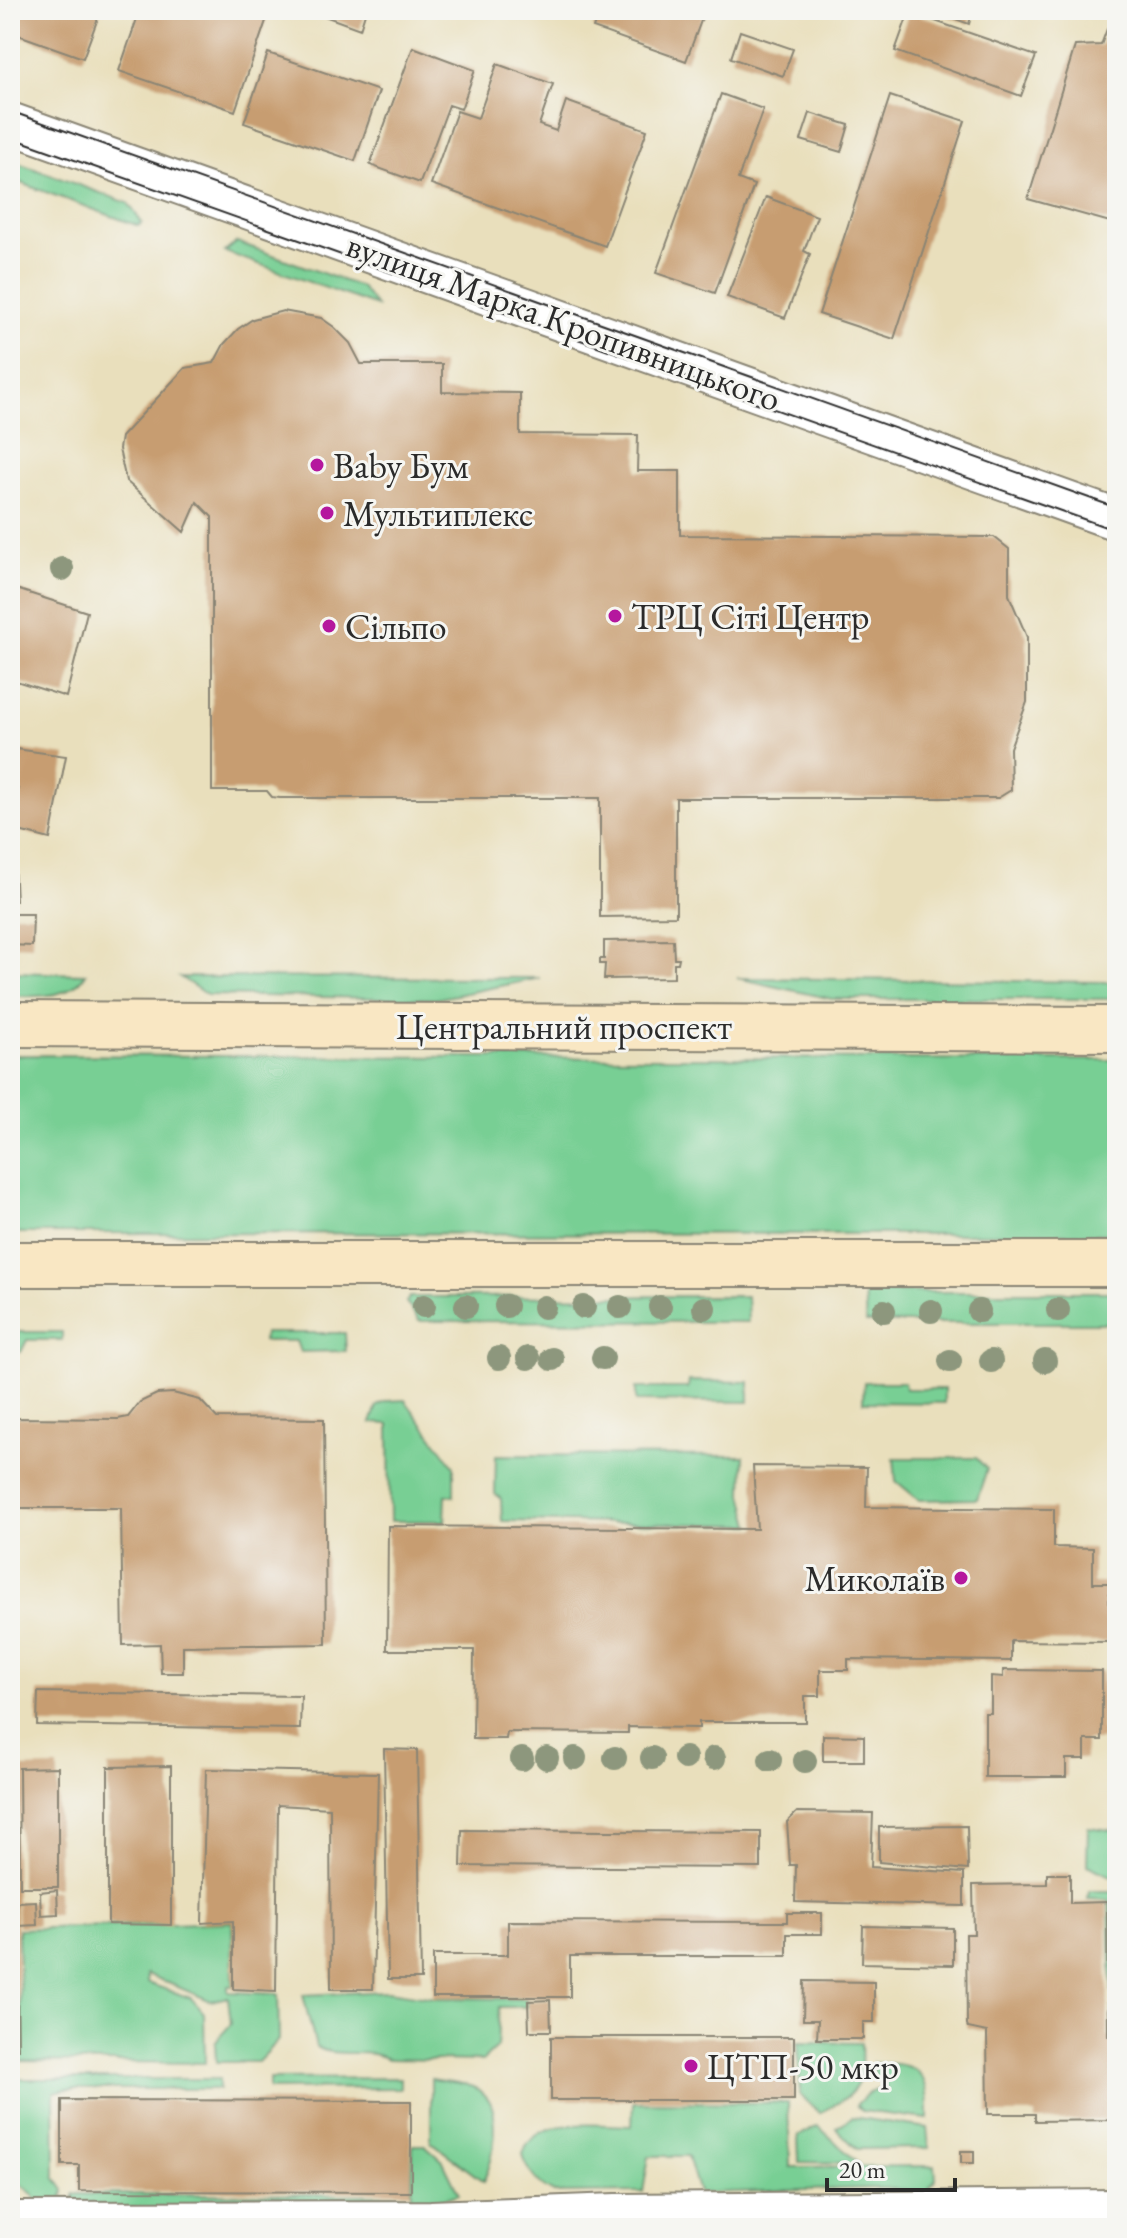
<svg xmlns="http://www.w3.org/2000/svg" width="1127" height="2238" font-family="'EB Garamond',serif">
<rect width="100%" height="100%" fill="#f6f6f2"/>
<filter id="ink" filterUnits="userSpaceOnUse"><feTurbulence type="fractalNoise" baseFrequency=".0125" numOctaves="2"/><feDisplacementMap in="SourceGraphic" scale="16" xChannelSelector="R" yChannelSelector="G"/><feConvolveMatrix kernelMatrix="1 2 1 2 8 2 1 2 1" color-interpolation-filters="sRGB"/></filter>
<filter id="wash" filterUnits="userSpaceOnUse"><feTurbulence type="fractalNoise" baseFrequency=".006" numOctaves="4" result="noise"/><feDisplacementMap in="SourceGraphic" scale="32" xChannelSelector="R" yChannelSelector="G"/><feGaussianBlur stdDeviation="1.8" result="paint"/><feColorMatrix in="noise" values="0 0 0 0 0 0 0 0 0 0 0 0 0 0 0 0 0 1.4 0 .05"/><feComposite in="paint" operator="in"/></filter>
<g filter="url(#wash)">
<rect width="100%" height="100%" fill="#e9dfbc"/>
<!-- green -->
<path fill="#78cf94" stroke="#527d60" stroke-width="2" d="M10 160 128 203 142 223 139 226 10 179Z
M237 242 361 287 376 306 225 252Z
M10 972 86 974C68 1000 39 996 10 996Z
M180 977 540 978 436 999 207 995Z
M737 978 1108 982 1116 990V999H832Z
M10 1055 1117 1060V1234L10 1233Z
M864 1292H1117V1323H866Z
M747 1296 748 1322 419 1321 406 1302 410 1297Z
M10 1332H62V1340H27L21 1352H10Z
M264 1333H345L346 1351 300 1352 296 1341H263Z
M689 1381 749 1382V1402L636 1401V1388H688Z
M864 1382H904L905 1389H944V1403L863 1402Z
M405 1400 454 1466V1496L446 1495 445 1521H390L389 1424 371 1423 377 1406 387 1401Z
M496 1455 744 1456 743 1494 751 1525 502 1521 501 1499 495 1494Z
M976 1458 987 1469 977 1499 919 1500 896 1481 894 1458Z
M1114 1584 1117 1587V1744H1111Z
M1088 1827 1117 1831V1879L1087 1865Z
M1089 1891H1117V1993H1112L1109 1900 1088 1899Z
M232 1922 233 1986H228V1992L278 1994 279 2040 258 2062H216L215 2042 231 2024 228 1997 211 2001 147 1974V1983L191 1998 204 2013 205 2063 10 2061V2051L21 2048 18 1929Z
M389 1991 434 1998 526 1999V2007H499L497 2047 482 2061 388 2059C365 2047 339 2059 316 2047L303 1995Z
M798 2042 861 2043C863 2087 859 2092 820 2113L800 2095Z
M873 2063C920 2063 929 2070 928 2119L862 2111 856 2105 868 2093 886 2087 875 2077Z
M400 2078V2088L269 2089V2079Z
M10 2079H219V2089H66L54 2092 55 2177 64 2190 62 2210H35V2196L15 2180Z
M431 2079C448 2082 473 2082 485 2095 502 2112 494 2163 483 2181L431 2142Z
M633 2102 788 2103 790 2167 935 2166 936 2180 927 2191 879 2188 699 2193 688 2156H649L643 2192 554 2193C538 2186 527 2171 523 2154 536 2114 600 2126 632 2126Z
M852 2117 927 2128 929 2148 857 2149 836 2128Z
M818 2126 858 2163 799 2162 798 2136Z
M413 2145H425L443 2161 459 2194 409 2210 74 2209V2194L412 2195Z"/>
<g id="blocks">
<!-- building -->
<path fill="#c79d71" d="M10 10H101L83 58 10 32Z
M140 10H216L234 16 236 10H254L268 15 235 111 119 71Z
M308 10H366L360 29Z
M600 10H705L686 61 593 28Z
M931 10H973L969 24Z
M909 12 1036 56 1021 96 895 51Z
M1117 28V224L1028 199 1075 46 1101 45 1107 29Z
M740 31 793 49 783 76 731 58Z
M413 47 475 70 461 109 449 105 420 183 370 165Z
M268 53 379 91 355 161 244 123Z
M497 64 553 84 539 125 556 131 566 101 647 130 605 246 431 184 457 111 478 118Z
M721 94 763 109 738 179 754 185 715 293 656 273Z
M890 96 965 121 894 339 819 314Z
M810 113 849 125 841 152 801 140Z
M766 197 817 216 804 251 810 254 785 318 727 297Z
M283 311 321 318 334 327 350 343 361 364H442V392L520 393V434L638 435 637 471H680V535L994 537 1009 549V595L1027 637V702L1010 748 1011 790 998 798H676V916L600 917V798H280L272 797 267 791H212V517L197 502 184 532 126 481 119 449 121 437 185 368 214 363 224 344 238 329 253 319Z
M10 587 87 612 66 697 10 679Z
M16 749 66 756 50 839 11 829 18 789H10Z
M10 863H14L16 901H10Z
M12 914H33L32 946 10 945Z
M673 940 674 958H679L678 963H674V978L604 979 605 964H600V959H604V941Z
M173 1393 200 1400 217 1418 324 1419 326 1644 183 1646V1673H161L160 1644 123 1645 121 1508H10V1418L118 1419 128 1417 140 1402 157 1394Z
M753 1466 867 1467 866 1507 1054 1509V1547L1093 1548V1583H1109V1642L1011 1641V1661L848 1659V1670H820V1696H805V1722H699V1728L628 1727V1733L507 1732 506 1739H473L474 1650H387L388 1526 757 1529Z
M1003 1670 1102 1671V1740H1085V1759H1066V1777H985V1713H991V1676L1003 1677Z
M38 1692 301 1696 300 1729 37 1725Z
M823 1735 864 1736V1761H823Z
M384 1749 417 1750 421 1979H388Z
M171 1766V1925L108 1924V1767Z
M58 1767V1887H20L19 1768Z
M206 1769 378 1773 373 1989H331L330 1808 278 1805 276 1991 233 1989V1921L202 1923Z
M10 1778H14L18 2049H10Z
M797 1812 873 1813 871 1867 964 1873V1906L795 1902 796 1865H790L787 1822Z
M967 1826 968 1870 879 1862V1827Z
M462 1830 761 1832V1868L461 1866Z
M1047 1874H1070V1903L1107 1902 1108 2036 1117 2038V2120L1035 2121V2114H988L987 2032 968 2028 967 2025 966 1934H974L973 1885 1047 1884Z
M57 1890 58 1914 41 1915 40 1892Z
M36 1901 37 1925 18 1926 17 1902Z
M787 1913H822V1934H787V1956H570V1997H433V1955H508V1921L787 1922Z
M863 1926 953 1928V1965L862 1963Z
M804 1981 874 1982V2022H863V2039H817L818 2020H803Z
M550 2000 551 2031H529L528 2001Z
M551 2037H794V2100H551Z
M62 2100 411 2101V2192L79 2191V2165H62Z
M961 2151H974V2163H961Z"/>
</g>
</g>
<g filter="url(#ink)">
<use href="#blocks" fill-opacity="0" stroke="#8a8574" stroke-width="2"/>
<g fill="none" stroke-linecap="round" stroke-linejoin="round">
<defs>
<path id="minor" d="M10 123 1117 520
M10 2222 431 2221 616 2214 1117 2210"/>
<path id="secondary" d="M10 1024 1117 1029
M10 1264H1117"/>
</defs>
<!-- minor casing -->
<use href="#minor" stroke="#8a8574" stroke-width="44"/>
<!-- secondary casing -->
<use href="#secondary" stroke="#8a8574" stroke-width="48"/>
<!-- minor -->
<use href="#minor" stroke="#fff" stroke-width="40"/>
<!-- secondary -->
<use href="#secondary" stroke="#f9e7c3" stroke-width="44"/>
<!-- tram -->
<path stroke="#2b2b2b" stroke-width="2" d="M10 111 1117 508
M10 137 1117 531"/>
</g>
<!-- trees -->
<g fill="#8d977d">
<circle cx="62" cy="569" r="12"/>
<circle cx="424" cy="1306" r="12"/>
<circle cx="466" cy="1306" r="12"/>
<circle cx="506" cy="1306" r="12"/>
<circle cx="544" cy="1307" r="12"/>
<circle cx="584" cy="1307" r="12"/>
<circle cx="620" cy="1307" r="12"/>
<circle cx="660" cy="1307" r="12"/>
<circle cx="704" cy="1308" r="12"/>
<circle cx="1058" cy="1310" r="12"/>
<circle cx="884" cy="1311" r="12"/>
<circle cx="931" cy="1311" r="12"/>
<circle cx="979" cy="1311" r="12"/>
<circle cx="499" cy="1358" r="12"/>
<circle cx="528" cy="1358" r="12"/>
<circle cx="603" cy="1358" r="12"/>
<circle cx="552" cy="1359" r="12"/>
<circle cx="950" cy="1361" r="12"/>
<circle cx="991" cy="1361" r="12"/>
<circle cx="1045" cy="1361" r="12"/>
<circle cx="547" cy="1758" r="12"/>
<circle cx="575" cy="1758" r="12"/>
<circle cx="615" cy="1758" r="12"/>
<circle cx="652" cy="1758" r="12"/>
<circle cx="685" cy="1758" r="12"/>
<circle cx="714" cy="1758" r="12"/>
<circle cx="522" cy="1759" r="12"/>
<circle cx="770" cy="1760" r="12"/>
<circle cx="805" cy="1761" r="12"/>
</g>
</g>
<!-- markers -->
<g fill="#b5179e" stroke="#f6f6f2" stroke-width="3">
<circle cx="317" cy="465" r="8"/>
<circle cx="327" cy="513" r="8"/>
<circle cx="615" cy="616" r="8"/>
<circle cx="329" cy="626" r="8"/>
<circle cx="961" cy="1578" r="8"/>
<circle cx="691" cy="2066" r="8"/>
</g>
<g text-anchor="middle" stroke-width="6" stroke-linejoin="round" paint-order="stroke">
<!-- street labels -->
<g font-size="36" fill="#2b2b2b" stroke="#f6f6f2">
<text transform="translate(564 321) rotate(20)" y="13">вулиця Марка Кропивницького</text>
<text x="564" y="1039">Центральний проспект</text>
</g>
<!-- poi labels -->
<g font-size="36" fill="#2b2b2b" stroke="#f6f6f2" text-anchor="start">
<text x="333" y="478">Baby Бум</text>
<text x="343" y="526">Мультиплекс</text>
<text x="631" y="629">ТРЦ Сіті Центр</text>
<text x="345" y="639">Сільпо</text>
<text x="945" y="1591" text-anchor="end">Миколаїв</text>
<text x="707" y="2079">ЦТП-50 мкр</text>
</g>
</g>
<!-- margin -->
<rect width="1127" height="2238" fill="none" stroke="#f6f6f2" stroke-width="40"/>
<!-- scale -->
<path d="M827 2178v12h128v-12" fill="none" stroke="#2b2b2b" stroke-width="4"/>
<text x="839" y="2178" font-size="24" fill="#2b2b2b" stroke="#f6f6f2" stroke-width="6" paint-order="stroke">20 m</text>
</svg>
